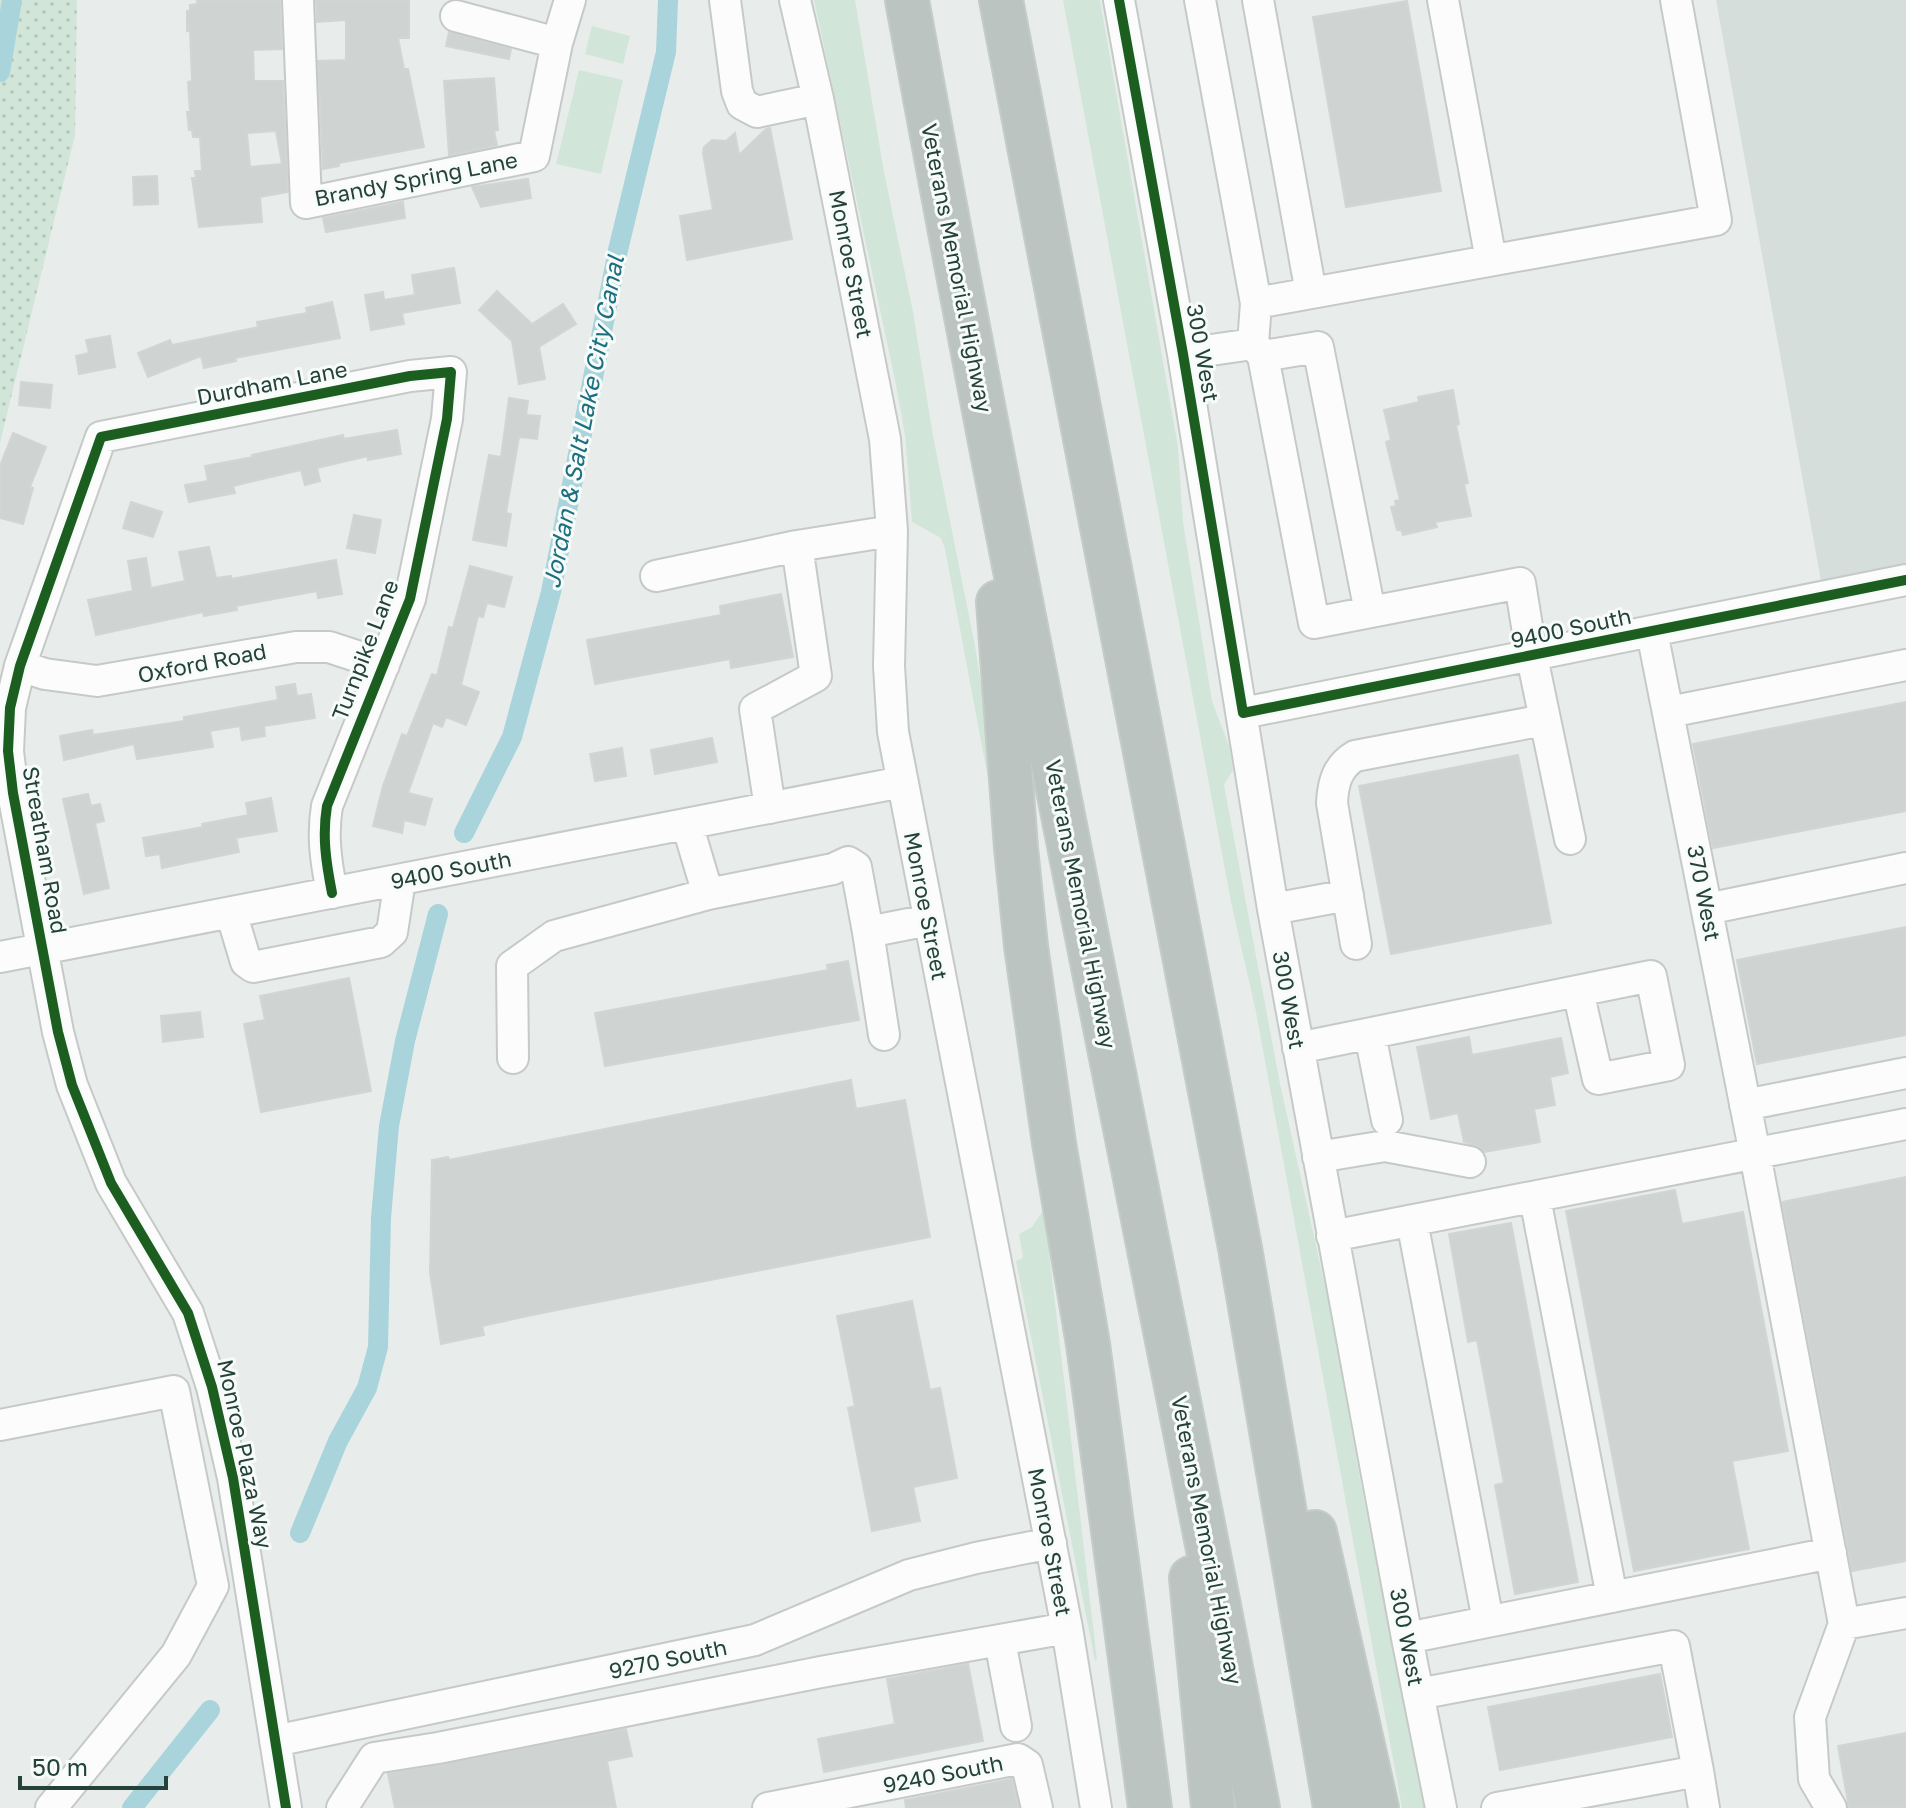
<svg xmlns="http://www.w3.org/2000/svg" width="1906" height="1808" font-family="'Golos Text',sans-serif">
<defs>
<pattern id="park-dots" width="8" height="8" patternUnits="userSpaceOnUse" patternTransform="scale(2)"><rect width="8" height="8" fill="#d1e6d8"/><path d="M2 2h.1M6 6h.1" fill="none" stroke="#b3c6ba" stroke-width="1.8" stroke-linecap="round"/></pattern>
</defs>
<rect width="100%" height="100%" fill="#e8edeb"/>
<!-- built -->
<path fill="#d6dedb" d="M1716 0H1906V564L1821 581Z"/>
<!-- grass -->
<path fill="#d1e6d8" d="M814 0H855L884 172 913 312 933 436 975 646 986 716 993 805 945 549 941 538 912 522 905 435 895 380Z
M1063 0H1100L1178 447 1183 522 1212 701 1229 746 1233 770 1224 785 1280 1084 1328 1299 1364 1501 1424 1808H1402L1256 1012 1231 902Z
M592 26 630 36 623 64 585 54Z
M579 70 623 80 601 174 556 164Z
M1044 1209 1097 1660 1095 1661 1016 1261 1023 1258 1019 1234 1032 1227Z"/>
<!-- park -->
<path fill="url(#park-dots)" d="M0 0H77L75 135 0 443Z"/>
<g fill="none" stroke-linecap="round" stroke-linejoin="round">
<!-- canal -->
<path stroke="#a9d4db" stroke-width="20" d="M0 72 12 0
M464 833 512 737 551 592 618 250 666 52 668 0
M300 1533 338 1441 367 1388 378 1347 381 1218 389 1126 405 1041 438 914
M132 1808 210 1710"/>
</g>
<!-- building -->
<path fill="#cfd4d2" stroke="#d1d6d4" stroke-width="2" fill-rule="evenodd" d="M197 0H280L282 49 253 50 254 81H283L288 192 260 197 262 222 199 227 192 178H196L195 171H202L200 137H193L192 130H189L187 112H190L188 82 192 81 190 31H187V11H190V5L197 4ZM276 131 282 164 250 167 247 133Z
M316 0H409V38H398L404 69H408L424 147 339 163V166L323 169 318 61 346 60V20L317 22Z
M1407 1 1441 191 1346 207 1313 17Z
M449 32 511 49 509 59 446 46Z
M494 78 498 130 494 131 497 145 449 155 444 81Z
M770 128 792 239 687 260 680 216 713 210 703 153 704 147 712 140 726 141 735 133 739 155 766 129Z
M157 176 158 204 134 205 133 177Z
M528 179 531 198 481 207 472 187Z
M403 202 405 218 326 232 323 218Z
M454 268 460 303 402 313 404 324 371 330 365 295 383 292 384 300 415 295 412 275Z
M497 291 532 324 563 304 576 324 539 347 545 379 519 384 512 341 479 310Z
M332 302 340 338 235 358 236 361 204 368 201 356 148 377 138 353 170 340 172 345 258 327 257 322 307 313 306 308Z
M110 336 115 367 79 374 76 356 89 353 86 340Z
M21 382 52 385 50 408 19 405Z
M1453 390 1459 424 1456 425 1468 483 1464 484 1471 516 1435 522 1437 527 1403 535 1401 530H1397L1391 507 1396 506 1395 501 1400 500 1386 442 1391 440 1384 410 1419 402 1418 397Z
M509 398 528 401 526 415 540 416 537 439 519 437 506 513 511 514 506 546 473 540 489 455 501 457Z
M397 430 401 454 368 460V456L317 468 320 481 305 485 301 470 233 486 235 493 189 502 185 485 208 481 205 466 253 457 252 455 343 435 344 439Z
M13 433 46 447 30 487 33 488 23 524 0 518V466Z
M131 502 162 512 153 537 123 528Z
M354 515 381 520 375 553 347 548Z
M209 547 216 578 231 576V579L336 560 342 594 318 598 317 591 236 606 237 610 204 616 203 612 96 635 88 600 133 591 128 561 146 558 151 588 185 581 179 552Z
M470 566 512 577 504 607 487 603 483 617 478 616 461 685 479 692 466 725 446 717 442 727 433 723 408 793 432 799 425 825 404 820 402 833 373 826 383 786 402 734 407 736 432 674 437 676 449 627 453 628Z
M781 594 793 657 731 668 730 659 595 684 587 640 721 615 720 606Z
M295 684 297 696 311 694 315 718 264 726 265 736 242 740 240 726 210 731 213 747 137 759 134 744 64 760 60 736 92 730 93 735 184 721V717L278 700 276 687Z
M1906 702V811L1713 848 1693 744Z
M712 738 717 762 655 774 651 750Z
M622 748 626 776 595 781 590 754Z
M1518 755 1551 923 1391 954 1359 786Z
M88 794 91 806 100 804 104 821 95 823 109 888 84 894 63 799Z
M271 798 277 831 236 838 239 852 162 868 160 854 146 856 143 838 203 827 202 824 248 815 246 803Z
M1906 927V1035L1757 1064 1737 960Z
M848 961 859 1020 605 1066 595 1013 828 970 827 965Z
M349 978 371 1091 261 1112 244 1024 265 1020 260 996Z
M200 1012 203 1037 163 1042 161 1016Z
M1469 1037 1472 1055 1561 1038 1568 1073 1550 1077 1555 1105 1534 1109 1540 1142 1485 1152 1474 1145 1464 1142 1458 1113 1431 1119 1417 1047Z
M851 1080 856 1109 905 1100 930 1237 537 1314 482 1326 484 1335 441 1344 430 1273 432 1160 448 1157 449 1160Z
M1906 1177V1561L1852 1571 1782 1202Z
M1675 1190 1682 1224 1743 1212 1788 1451 1732 1461 1749 1549 1634 1571 1566 1211Z
M1511 1223 1578 1582 1515 1594 1495 1485 1504 1483 1477 1340 1468 1342 1449 1234Z
M912 1301 930 1390 940 1388 957 1478 913 1487 920 1521 872 1531 848 1408 855 1406 837 1316Z
M968 1664 983 1741 824 1772 818 1739 895 1724 887 1679Z
M1660 1674 1672 1737 1500 1770 1488 1707Z
M626 1729 632 1756 607 1761 616 1808H395L388 1774Z
M1906 1733V1808H1849L1838 1746Z
M1012 1779 1019 1808H906L905 1800Z"/>
<g fill="none" stroke-linecap="round" stroke-linejoin="round">
<defs>
<path id="minor" d="M298 0 306 203 534 156 557 43 570 0
M725 0 737 91 742 104 757 112 818 99
M795 0 818 99 885 439 892 531 889 666 893 732 1067 1628 1096 1808
M1119 0 1183 354 1273 909 1407 1638 1441 1808
M1200 0 1256 303
M1258 0 1311 293
M1443 0 1491 260
M456 16 557 43
M1253 344 1256 303 1716 220 1676 0
M1183 354 1253 344 1263 356
M656 576 797 546
M1370 612 1318 347 1263 356 1314 623 1520 583 1532 657 1570 839
M1652 632 1755 1154 1844 1624
M20 666 45 674 97 681 296 647H329L384 665
M1669 712 1906 665
M1243 713 1906 580
M770 808 755 709 816 676 797 546 892 531
M687 824 708 894 833 869 848 862 856 867 868 932
M1273 909 1348 895
M1707 909 1906 868
M231 912 246 962 253 967 381 942 392 932 400 880
M1356 944 1332 803C1333 783 1337 767 1355 756L1544 720
M0 957 902 782
M1370 1034 1387 1120
M884 1035 868 932 929 920
M1298 1048 1651 976 1669 1065 1598 1079 1578 991
M513 1058 512 966 554 936 708 894
M1745 1105 1906 1073
M1318 1157 1385 1146 1470 1162
M1535 1198 1612 1597
M1412 1221 1488 1621
M1332 1236 1906 1124
M0 1425 174 1391 213 1586 176 1655 51 1808
M1407 1638 1831 1553
M1000 1641 1016 1726
M1418 1694 1674 1646 1698 1771 1497 1808
M275 1741 755 1640 909 1575 976 1558 1051 1543
M1698 1771 1704 1808
M286 1808 233 1478 212 1387 188 1313 111 1183 72 1085 58 1032 13 793 8 751 10 708 20 666 101 437 410 376 451 372 447 419 410 599 327 806C322 836 326 862 332 893
M342 1808 374 1758 438 1748 821 1672 1067 1628
M768 1808 1018 1759 1027 1765 1037 1808
M1831 1808 1814 1779 1810 1717 1844 1624 1906 1613"/>
<path id="highway" d="M907 0C1017 604 1143 1205 1258 1808
M1001 0 1240 1248 1335 1808
M998 602 1016 848 1026 946 1054 1143 1088 1344 1150 1808
M1315 1532 1377 1808
M1191 1578 1213 1808"/>
</defs>
<!-- minor casing -->
<use href="#minor" stroke="#c5cac8" stroke-width="34"/>
<!-- highway casing -->
<use href="#highway" stroke="#c3ccc9" stroke-width="46"/>
<!-- minor -->
<use href="#minor" stroke="#fcfcfc" stroke-width="30"/>
<!-- highway -->
<use href="#highway" stroke="#bcc4c2" stroke-width="42"/>
<defs>
<path id="cycleway" d="M1119 0 1183 354 1243 713 1906 580
M286 1808 233 1478 212 1387 188 1313 111 1183 72 1085 58 1032 13 793 8 751 10 708 20 666 101 437 410 376 451 372 447 419 410 599 327 806C322 836 326 862 332 893"/>
</defs>
<!-- cycleway casing -->
<use href="#cycleway" stroke="#f7fbf9" stroke-width="15"/>
<!-- cycleway -->
<use href="#cycleway" stroke="#1b5e20" stroke-width="10"/>
</g>
<g text-anchor="middle" stroke-width="6" stroke-linejoin="round" paint-order="stroke">
<!-- street labels -->
<g font-size="22" fill="#24423a" stroke="#f7fbf9">
<text transform="translate(416 179) rotate(-11)" y="8">Brandy Spring Lane</text>
<text transform="translate(851 264) rotate(79)" y="8">Monroe Street</text>
<text transform="translate(957 268) rotate(79)" y="8">Veterans Memorial Highway</text>
<text transform="translate(1203 353) rotate(80)" y="8">300 West</text>
<text transform="translate(272 383) rotate(-11)" y="8">Durdham Lane</text>
<text transform="translate(1571 628) rotate(-12)" y="8">9400 South</text>
<text transform="translate(365 650) rotate(-69)" y="8">Turnpike Lane</text>
<text transform="translate(202 663) rotate(-11)" y="8">Oxford Road</text>
<text transform="translate(45 850) rotate(80)" y="8">Streatham Road</text>
<text transform="translate(451 870) rotate(-11)" y="8">9400 South</text>
<text transform="translate(1704 893) rotate(79)" y="8">370 West</text>
<text transform="translate(1081 904) rotate(79)" y="8">Veterans Memorial Highway</text>
<text transform="translate(926 906) rotate(79)" y="8">Monroe Street</text>
<text transform="translate(1289 1000) rotate(80)" y="8">300 West</text>
<text transform="translate(245 1454) rotate(78)" y="8">Monroe Plaza Way</text>
<text transform="translate(1207 1540) rotate(79)" y="8">Veterans Memorial Highway</text>
<text transform="translate(1050 1542) rotate(79)" y="8">Monroe Street</text>
<text transform="translate(1407 1637) rotate(79)" y="8">300 West</text>
<text transform="translate(668 1659) rotate(-12)" y="8">9270 South</text>
<text transform="translate(943 1774) rotate(-11)" y="8">9240 South</text>
</g>
<!-- water labels -->
<g font-size="24" font-style="italic" fill="#1c6f80" stroke="#f7fbf9">
<text transform="translate(584 422) rotate(-79)" y="8">Jordan &amp; Salt Lake City Canal</text>
</g>
</g>
<!-- scale -->
<path d="M20 1776v12h146v-12" fill="none" stroke="#24423a" stroke-width="4"/>
<text x="32" y="1776" font-size="24" fill="#24423a" stroke="#f7fbf9" stroke-width="6" paint-order="stroke">50 m</text>
</svg>
